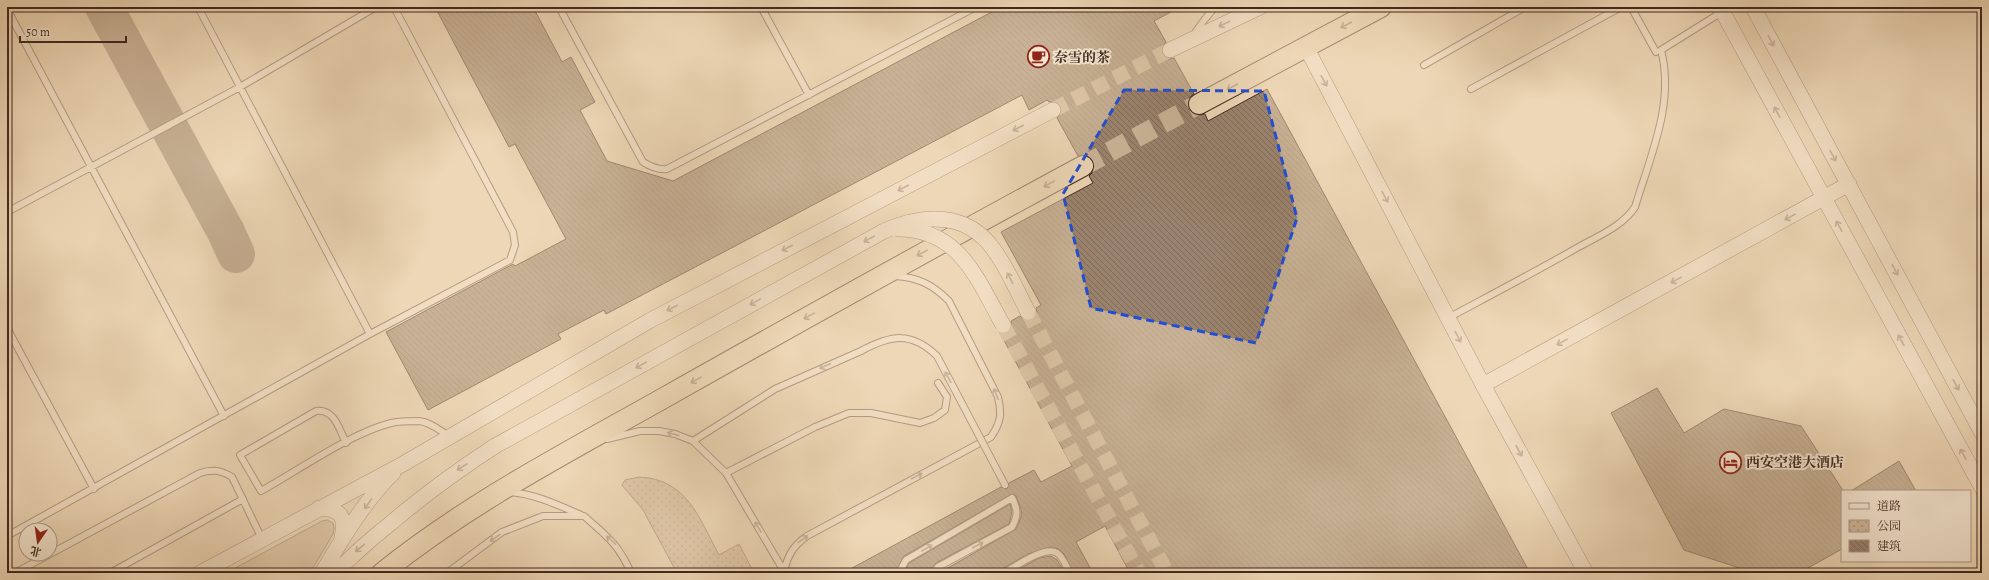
<svg xmlns="http://www.w3.org/2000/svg" width="1989" height="580" font-family="Alegreya,'Noto Serif SC',serif">
<defs>
<pattern id="park-dots" width="8" height="8" patternUnits="userSpaceOnUse"><rect width="8" height="8" fill="#d0b99c"/><path d="M2 2h.1M6 6h.1" fill="none" stroke="#aa967f" stroke-width="1.8" stroke-linecap="round"/></pattern>
<pattern id="building-back-hatch" width="6" height="6" patternUnits="userSpaceOnUse"><rect width="6" height="6" fill="#9a836e"/><path d="M-1 5l2 2M0 0l6 6M5-1l2 2" fill="none" stroke="#7f6b5a"/></pattern>
</defs>
<rect width="100%" height="100%" fill="#eed7b6"/>
<filter id="stains"><feTurbulence type="fractalNoise" baseFrequency=".005" numOctaves="4"/><feColorMatrix values="0 0 0 0 .2 0 0 0 0 .09 0 0 0 0 .02 0 0 0 .5 -.17"/></filter>
<radialGradient id="worn" r=".72"><stop offset=".6" stop-color="#630" stop-opacity="0"/><stop offset="1" stop-color="#630" stop-opacity=".3"/></radialGradient>
<!-- grass -->
<path fill="#d0b99c" stroke="#88715e" d="M327 520 333 523 334 528 333 534 310 573H226L322 521Z"/>
<!-- park -->
<path fill="url(#park-dots)" stroke="#88715e" d="M639 477C687 479 699 518 719 555L739 544 754 573H677L643 510 622 485 625 480Z"/>
<g fill="none" stroke-linecap="round" stroke-linejoin="round">
<!-- taxiway -->
<path stroke="#97806b" stroke-width="38" d="M104 7 226 232 236 254"/>
</g>
<!-- building -->
<path fill="url(#building-back-hatch)" stroke="#402920" d="M435 7H533L562 62 571 57 595 102 580 110 607 161 673 181 1001 7H1180L1154 21 1166 42 1161 49 1162 54 1169 59 1174 58 1194 94 1189 98 1188 103 1189 110 1198 115 1205 114 1208 121 1267 89 1530 573H1130L1105 526 1076 542 1093 573H1074L1064 554 1059 549 1051 547 1028 554 1002 569 1000 573H939L1016 529 1021 517V509L1016 496 1012 494 904 556 895 573H843L1001 487 1007 489 1009 483 1034 470 1041 482 1072 466 1000 333H1008L1011 329V321L1020 316 1027 321 1032 320 1037 313 1036 308 1041 305 1001 232 1093 183 1089 176 1093 172 1094 166 1089 156 1084 155 1078 156 1057 118 1062 111 1058 103 1049 102 1047 100 1029 110 1022 95 606 314 604 310 558 334 561 339 428 410 386 332 513 264 515 266 566 239 515 144 509 147Z
M1657 388 1684 433 1724 409 1801 426 1842 489V549L1799 573H1755L1684 550 1611 413Z
M1899 461 1916 491H1851Z
M1010 504 1012 512 1009 524 936 563 929 573H904L909 563Z
M1051 556 1057 560 1065 573H1013L1039 558Z"/>
<g fill="none" stroke-linecap="round" stroke-linejoin="round">
<!-- tertiary-tunnel -->
<path stroke="#cbb498" stroke-width="15" stroke-dasharray="15 8" stroke-linecap="butt" d="M1053 110 1170 50
M1028 312 1167 573
M1003 325 1139 573"/>
<!-- trunk-tunnel -->
<path stroke="#cbb498" stroke-width="20" stroke-dasharray="20 10" stroke-linecap="butt" d="M1083 166 1199 104"/>
<defs>
<path id="service" d="M198 7 370 334
M559 7 643 162C651 167 658 170 667 169L976 7
M761 7 809 95
M1631 7 1656 52
M7 9 224 416
M1194 34 1205 19 1215 7
M1424 65 1525 7
M1471 89 1621 7
M7 212 240 87 376 7
M1448 318C1491 295 1533 273 1575 249 1596 237 1622 227 1635 207 1650 157 1675 103 1661 50L1722 12
M7 328 94 489
M607 439 640 431H659L675 434 693 441 726 473 785 573
M693 441 775 389 861 351
M346 443C339 429 335 409 316 411L240 455 261 491C299 470 351 433 391 423 399 421 410 421 419 421 430 422 439 430 449 436
M726 473 815 427 849 413H871L920 423 934 418 945 410 947 397 938 383
M510 492C535 494 558 505 581 515
M7 536 370 334 510 260 515 245 513 232 394 7
M50 554 200 473C212 469 221 470 232 477L262 539
M784 571C788 555 793 546 807 536L991 437C1001 422 1002 414 998 397L949 301C933 285 918 277 895 276
M15 573 50 554
M110 573 243 499
M447 573 502 532 543 516H584C607 536 619 545 631 573
M899 573 906 560 1012 498C1018 509 1018 516 1012 527L938 567 933 573
M1004 573C1015 567 1045 545 1057 553 1063 557 1066 566 1070 573"/>
<path id="tertiary" d="M1720 7 1982 488
M1753 7 1982 433
M1306 47 1483 385 1586 573
M1170 50 1260 7
M1483 385 1849 184
M319 508C342 509 346 517 342 538
M200 573 403 464 649 321 1053 110
M322 573C342 539 365 500 393 473
M336 573C353 554 371 539 391 523 424 495 458 470 495 446"/>
<path id="trunk" d="M1199 104 1381 7
M382 573C469 503 566 453 662 399 802 320 942 242 1083 166"/>
</defs>
<!-- service casing -->
<use href="#service" stroke="#6c5446" stroke-width="8"/>
<!-- tertiary casing -->
<use href="#tertiary" stroke="#6c5446" stroke-width="16"/>
<!-- trunk casing -->
<use href="#trunk" stroke="#402920" stroke-width="22"/>
<!-- service -->
<use href="#service" stroke="#f4e5d0" stroke-width="6"/>
<!-- tertiary -->
<use href="#tertiary" stroke="#f4e5d0" stroke-width="15"/>
<!-- trunk -->
<use href="#trunk" stroke="#eed7b6" stroke-width="20"/>
<defs>
<path id="service-bridge" d="M861 351C891 335 911 331 937 356L1005 485"/>
<path id="tertiary-bridge" d="M895 229C959 227 977 279 1003 325
M495 446 884 231C923 214 967 211 994 250 1008 269 1017 291 1028 312"/>
</defs>
<!-- service-bridge casing -->
<use href="#service-bridge" stroke="#6c5446" stroke-width="8" stroke-linecap="butt"/>
<!-- tertiary-bridge casing -->
<use href="#tertiary-bridge" stroke="#6c5446" stroke-width="16" stroke-linecap="butt"/>
<!-- service-bridge -->
<use href="#service-bridge" stroke="#f4e5d0" stroke-width="6"/>
<!-- tertiary-bridge -->
<use href="#tertiary-bridge" stroke="#f4e5d0" stroke-width="15"/>
</g>
<!-- one-way arrows -->
<defs><path id="oneway-shaft" d="M-6 0H5M1.5-3L5.5 0L1.5 3" fill="none" stroke-width="1.6" stroke-linecap="round" stroke-linejoin="round"/></defs>
<g stroke="#9a8778">
<use href="#oneway-shaft" transform="translate(1224 24) rotate(154)"/>
<use href="#oneway-shaft" transform="translate(1771 41) rotate(62)"/>
<use href="#oneway-shaft" transform="translate(1324 81) rotate(62)"/>
<use href="#oneway-shaft" transform="translate(1777 112) rotate(-119)"/>
<use href="#oneway-shaft" transform="translate(1018 128) rotate(153)"/>
<use href="#oneway-shaft" transform="translate(1833 156) rotate(62)"/>
<use href="#oneway-shaft" transform="translate(903 188) rotate(153)"/>
<use href="#oneway-shaft" transform="translate(1385 197) rotate(62)"/>
<use href="#oneway-shaft" transform="translate(1790 217) rotate(151)"/>
<use href="#oneway-shaft" transform="translate(1839 226) rotate(-119)"/>
<use href="#oneway-shaft" transform="translate(869 239) rotate(151)"/>
<use href="#oneway-shaft" transform="translate(787 248) rotate(153)"/>
<use href="#oneway-shaft" transform="translate(1895 270) rotate(62)"/>
<use href="#oneway-shaft" transform="translate(1010 278) rotate(-118)"/>
<use href="#oneway-shaft" transform="translate(1676 280) rotate(151)"/>
<use href="#oneway-shaft" transform="translate(755 302) rotate(151)"/>
<use href="#oneway-shaft" transform="translate(672 308) rotate(152)"/>
<use href="#oneway-shaft" transform="translate(1458 337) rotate(63)"/>
<use href="#oneway-shaft" transform="translate(1901 340) rotate(-119)"/>
<use href="#oneway-shaft" transform="translate(1562 342) rotate(151)"/>
<use href="#oneway-shaft" transform="translate(641 365) rotate(151)"/>
<use href="#oneway-shaft" transform="translate(825 366) rotate(157)"/>
<use href="#oneway-shaft" transform="translate(948 377) rotate(-118)"/>
<use href="#oneway-shaft" transform="translate(1956 385) rotate(62)"/>
<use href="#oneway-shaft" transform="translate(996 394) rotate(-113)"/>
<use href="#oneway-shaft" transform="translate(673 434) rotate(-165)"/>
<use href="#oneway-shaft" transform="translate(1519 451) rotate(61)"/>
<use href="#oneway-shaft" transform="translate(1963 454) rotate(-119)"/>
<use href="#oneway-shaft" transform="translate(462 467) rotate(147)"/>
<use href="#oneway-shaft" transform="translate(917 476) rotate(-28)"/>
<use href="#oneway-shaft" transform="translate(368 504) rotate(126)"/>
<use href="#oneway-shaft" transform="translate(758 527) rotate(-120)"/>
<use href="#oneway-shaft" transform="translate(495 538) rotate(144)"/>
<use href="#oneway-shaft" transform="translate(803 539) rotate(-36)"/>
<use href="#oneway-shaft" transform="translate(611 540) rotate(-138)"/>
<use href="#oneway-shaft" transform="translate(978 545) rotate(-28)"/>
<use href="#oneway-shaft" transform="translate(360 548) rotate(140)"/>
<use href="#oneway-shaft" transform="translate(927 548) rotate(-30)"/>
</g>
<g stroke="#97806b">
<use href="#oneway-shaft" transform="translate(1346 25) rotate(152)"/>
<use href="#oneway-shaft" transform="translate(1232 87) rotate(152)"/>
<use href="#oneway-shaft" transform="translate(1049 184) rotate(151)"/>
<use href="#oneway-shaft" transform="translate(922 253) rotate(151)"/>
<use href="#oneway-shaft" transform="translate(809 316) rotate(151)"/>
<use href="#oneway-shaft" transform="translate(696 380) rotate(151)"/>
</g>
<!-- marked area -->
<path d="M0 0H1989V580H0ZM1124 90 1264 91 1297 218 1256 343 1091 308 1063 194Z" fill="#eed7b6" fill-opacity=".55" fill-rule="evenodd"/>
<path fill="none" stroke="#1d4ed8" stroke-width="3" stroke-dasharray="8 5" stroke-linejoin="round" d="M1124 90 1264 91 1297 218 1256 343 1091 308 1063 194Z"/>
<!-- icons -->
<defs>
<symbol id="cafe-ring" viewBox="-11 -11 22 22"><circle r="9.5" fill="#f4e5d0" stroke="#8f2418" stroke-width="1.5"/><path d="M-5.5-4.5H6V0H3Q3 3.5 0 3.5H-2.5Q-5.5 3.5-5.5 0ZM3-3.2v2h1.7v-2ZM-6 4.5H4V6H-6Z" fill="#8f2418"/></symbol>
<symbol id="hotel-ring" viewBox="-11 -11 22 22"><circle r="9.5" fill="#f4e5d0" stroke="#8f2418" stroke-width="1.5"/><path d="M-6-4.5h1.5V1H6V5H4.5V3h-9V5H-6ZM-4 0a1.8 1.8 0 1 1 3.6 0ZM.5 0V-2.5h3Q6-2.5 6 0Z" fill="#8f2418"/></symbol>
</defs>
<g fill-rule="evenodd">
<use href="#cafe-ring" x="1026" y="44" width="25" height="25"/>
<use href="#hotel-ring" x="1718" y="450" width="25" height="25"/>
</g>
<g text-anchor="middle" stroke-width="4" stroke-linejoin="round" paint-order="stroke">
<!-- poi labels -->
<g font-size="14" font-weight="bold" fill="#402920" stroke="#f4e5d0" text-anchor="start">
<text x="1054" y="62">奈雪的茶</text>
<text x="1746" y="467">西安空港大酒店</text>
</g>
</g>
<!-- margin -->
<rect width="1989" height="580" fill="none" stroke="#eed7b6" stroke-width="24"/>
<rect x="8" y="8" width="1973" height="564" fill="none" stroke="#402920" stroke-width="2"/>
<rect x="12" y="12" width="1965" height="556" fill="none" stroke="#402920"/>
<!-- legend -->
<rect x="1841" y="490" width="130" height="72" fill="#f4e5d0" stroke="#ac9a8a"/>
<rect x="1849" y="503" width="20" height="6" fill="#f4e5d0" stroke="#ac9a8a"/>
<text x="1877" y="510" font-size="12" fill="#402920">道路</text>
<rect x="1849" y="520" width="20" height="12" fill="url(#park-dots)" stroke="#ac9a8a"/>
<text x="1877" y="530" font-size="12" fill="#402920">公园</text>
<rect x="1849" y="540" width="20" height="12" fill="url(#building-back-hatch)" stroke="#ac9a8a"/>
<text x="1877" y="550" font-size="12" fill="#402920">建筑</text>
<!-- north arrow -->
<g transform="translate(38 542) rotate(193)"><circle r="19" fill="#f4e5d0" stroke="#ac9a8a"/>
<path d="M0-3L7 15L0 10L-7 15Z" fill="#8f2418"/>
<text y="-6" font-size="11" font-weight="bold" text-anchor="middle" fill="#402920">北</text>
</g>
<!-- scale -->
<path d="M20 36v6h106v-6" fill="none" stroke="#402920" stroke-width="2"/>
<text x="26" y="36" font-size="12" fill="#402920" stroke="#f4e5d0" stroke-width="3" paint-order="stroke">50 m</text>
<rect width="100%" height="100%" filter="url(#stains)"/>
<rect width="100%" height="100%" fill="url(#worn)"/>
</svg>
